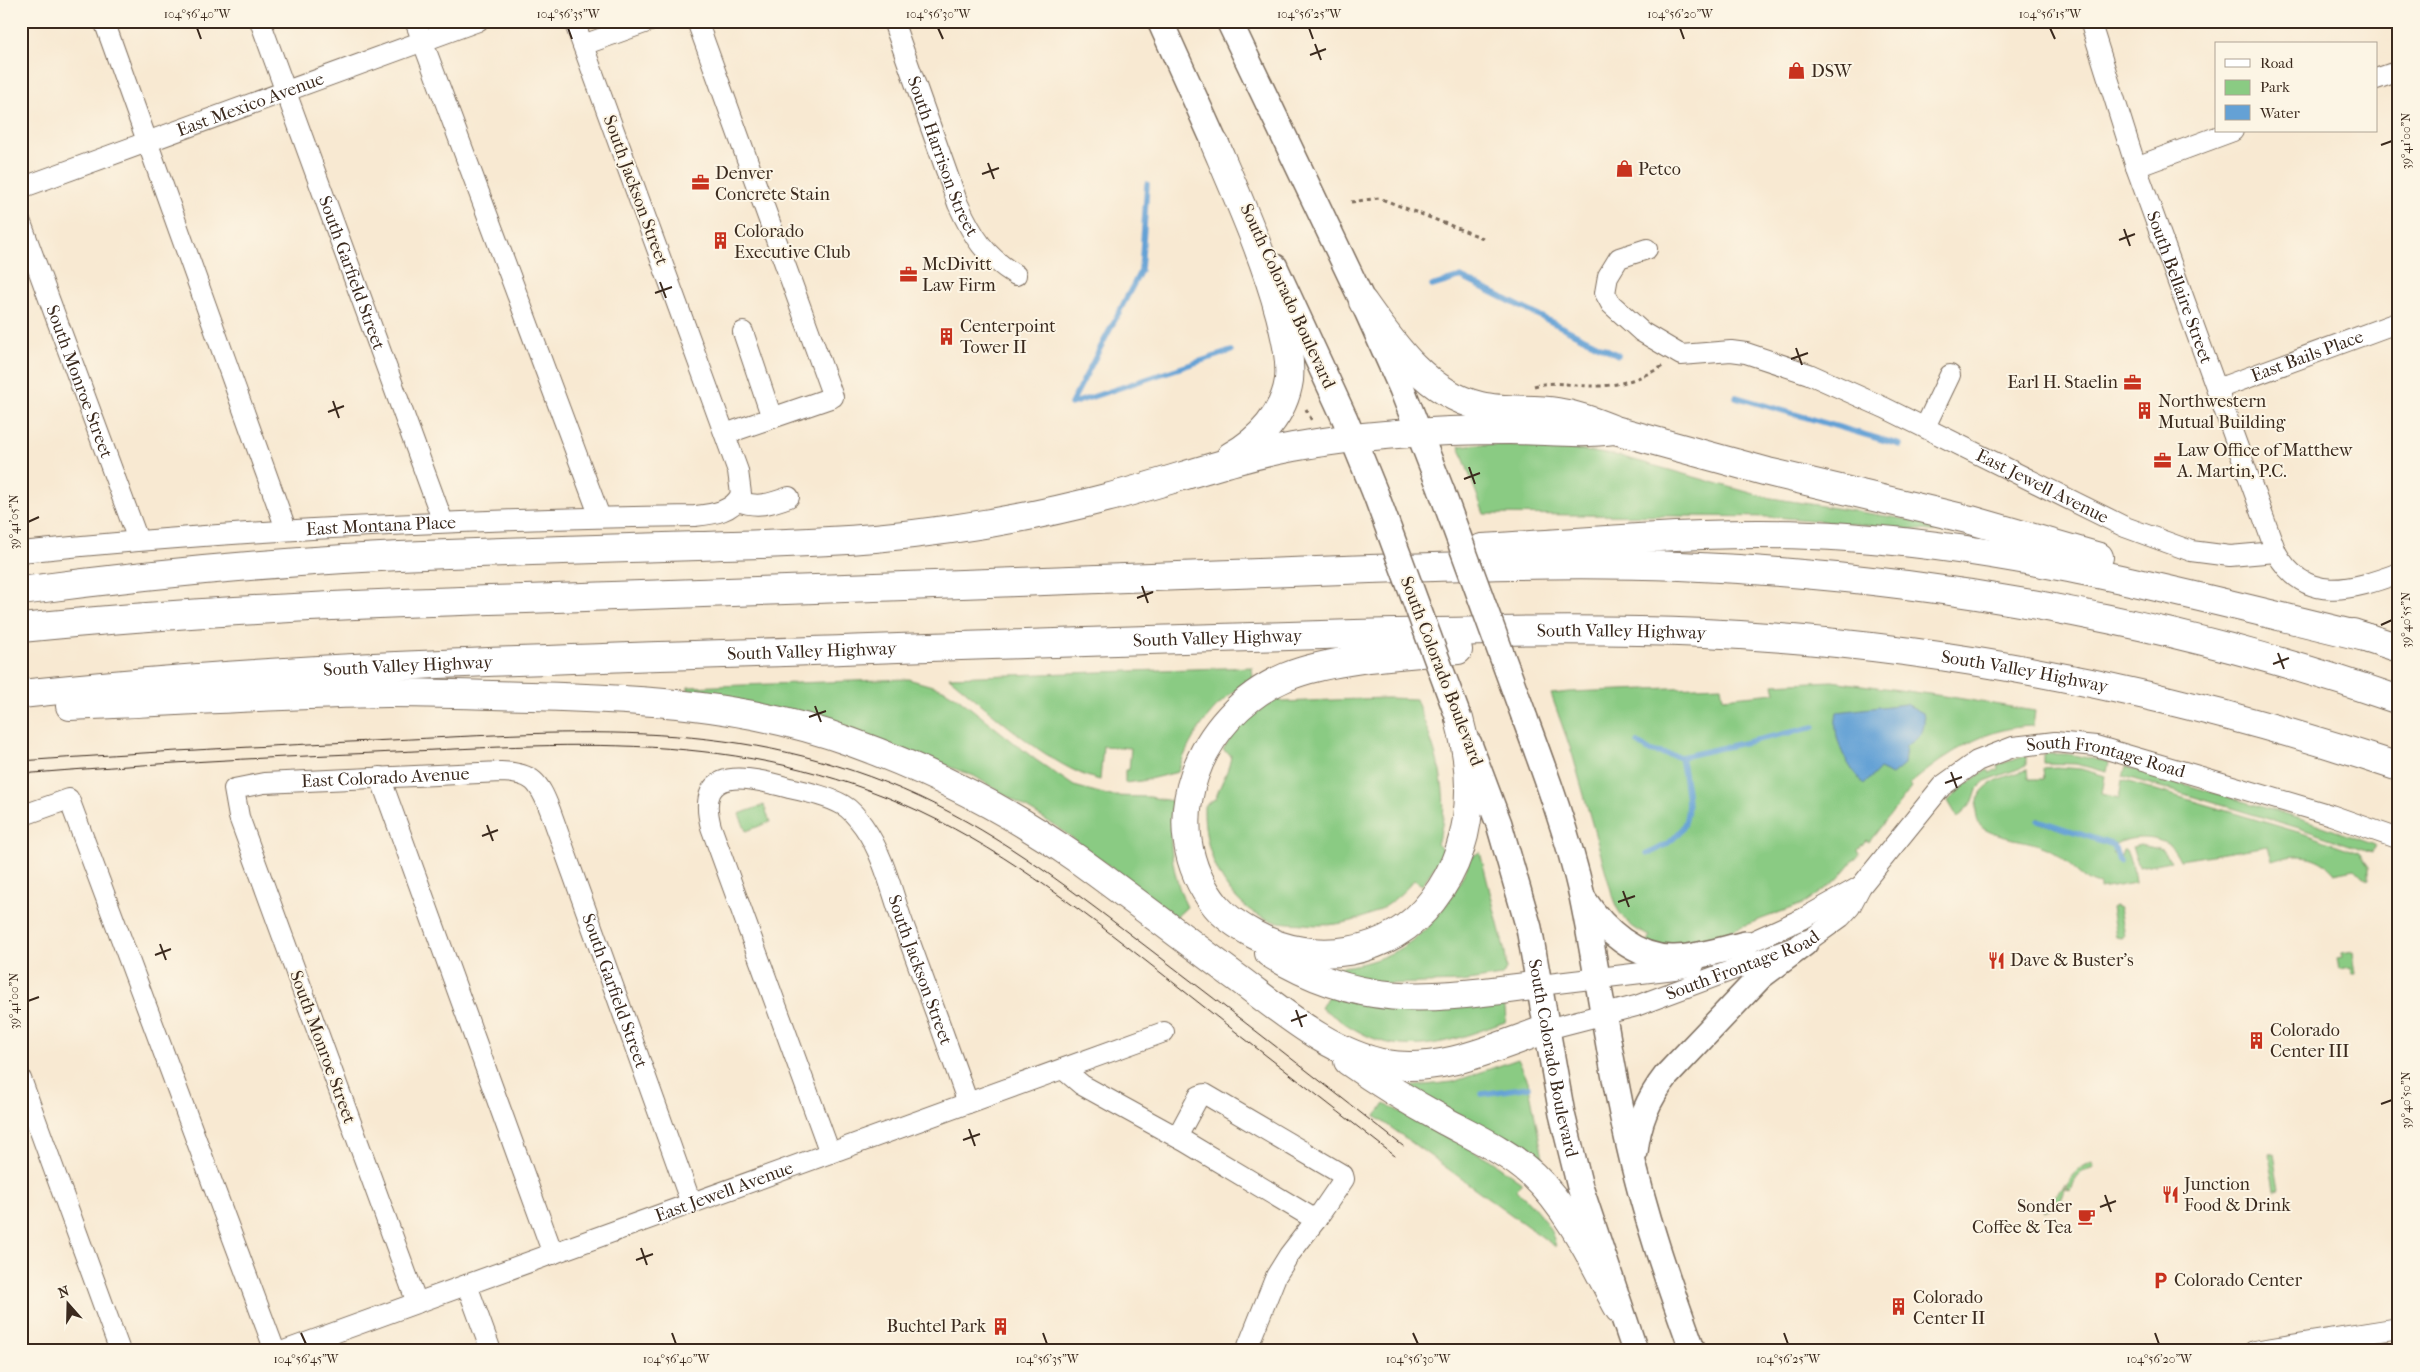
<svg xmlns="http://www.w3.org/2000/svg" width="2420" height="1372" font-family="'IM FELL French Canon',serif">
<rect width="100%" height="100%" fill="#fcf5e5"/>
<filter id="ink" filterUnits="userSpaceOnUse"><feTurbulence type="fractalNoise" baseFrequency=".02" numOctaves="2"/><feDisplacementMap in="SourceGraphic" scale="10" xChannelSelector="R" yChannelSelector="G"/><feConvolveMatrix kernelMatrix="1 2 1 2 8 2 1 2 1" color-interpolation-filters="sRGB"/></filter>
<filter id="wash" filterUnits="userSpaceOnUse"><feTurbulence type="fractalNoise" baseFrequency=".0096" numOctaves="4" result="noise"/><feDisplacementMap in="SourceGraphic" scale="20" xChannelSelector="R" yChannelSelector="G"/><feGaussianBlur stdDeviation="1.12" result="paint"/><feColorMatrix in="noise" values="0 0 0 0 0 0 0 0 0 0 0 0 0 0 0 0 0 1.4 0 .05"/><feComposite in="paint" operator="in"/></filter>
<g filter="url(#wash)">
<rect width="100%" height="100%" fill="#f8e9d2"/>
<!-- green -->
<path fill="#8acb83" stroke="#627a50" d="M1477 444 1558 447 1620 456 1765 497 1930 523 1953 533 1776 517 1484 514 1459 446Z
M1252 667 1253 678C1217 700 1191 732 1178 772L1141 781 1125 783V770H1129L1131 748 1103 746 1100 780C1051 769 989 709 949 677Z
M908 679 943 689 958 698 1036 760 1074 786 1111 796 1150 797 1172 801C1168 837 1171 874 1187 907L1176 917 1059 828 974 776 899 748 688 695V687Z
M1832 681 1951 697 2035 711 2033 726C1984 727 1947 754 1910 784L1912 787 1869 842 1866 840 1858 850 1860 853 1837 880 1805 903 1686 947 1648 945 1650 936C1633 930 1620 918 1614 901L1572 753 1551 694 1570 692 1721 686 1723 698 1775 693 1773 684Z
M1386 698 1416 699C1433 746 1455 794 1437 844L1445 852 1422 885 1414 880C1385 914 1349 929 1304 924 1292 923 1273 923 1263 918 1221 897 1203 849 1204 806L1216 798C1220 783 1230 770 1231 755L1223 750C1235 729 1257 709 1280 699L1282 702Z
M2043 754H2068L2109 762 2107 772 2076 764 2043 763Z
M2026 756V766L1985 781 1977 789 1973 801 1958 818 1948 801C1960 789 1973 777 1988 770L1990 773 1998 769 1997 765Z
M2057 767 2081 769 2105 776 2102 794 2119 798 2122 780 2305 834 2360 853 2369 866V880L2363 877 2355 869 2334 873C2317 853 2296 853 2272 861L2268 846 2180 860C2177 854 2173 847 2168 844 2154 836 2129 836 2117 844L2043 821 2038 817 2036 820 2040 823 2111 845 2116 852 2113 853 2119 861 2123 850H2126L2133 868 2135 883 2100 889V885C2081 882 2066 857 2047 848 2027 839 2003 840 1984 829 1978 825 1977 819 1976 812 1974 785 2002 777 2024 771L2028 770 2029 779H2044L2043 768Z
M2126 767 2303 819 2375 845 2372 853 2299 828 2123 776Z
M764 805 770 822 746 831 739 814Z
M2140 845 2163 850 2171 861 2139 867 2132 847Z
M1480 852 1505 952 1507 970 1501 976 1462 982 1387 984 1323 968C1400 967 1444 925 1471 857Z
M2114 906 2119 908 2124 935 2122 938 2116 937 2111 908Z
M2353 952 2356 974H2352L2351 967 2339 969 2337 959 2342 958V954Z
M1329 994 1504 999 1506 1019 1505 1022C1465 1036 1421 1055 1378 1040 1358 1034 1339 1019 1321 1008Z
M1518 1059 1528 1081 1543 1158 1536 1163 1407 1087 1453 1082Z
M1385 1104 1489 1159 1523 1183 1516 1190C1533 1205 1552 1224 1556 1247L1375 1116Z
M2274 1153 2280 1189 2275 1190 2269 1154Z
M2093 1162 2094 1167C2081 1171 2074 1177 2070 1190L2066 1188C2068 1176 2081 1166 2093 1162Z
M2065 1184C2065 1198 2058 1208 2044 1211Z"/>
<!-- water -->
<path fill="#64a1d5" stroke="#50667a" d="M1906 704 1923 713C1927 730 1920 738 1906 746L1904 765 1892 775 1879 769 1864 785C1847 765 1831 740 1837 712Z"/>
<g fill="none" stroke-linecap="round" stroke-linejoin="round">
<!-- stream -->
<path stroke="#64a1d5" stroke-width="5.5" d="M1147 184 1141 270 1071 404 1231 351
M1432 286 1461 277 1618 355
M1736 397 1900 445
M1638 743 1650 751 1681 757 1814 727
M2038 820 2114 845 2119 861
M1647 854C1700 833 1689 804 1681 757
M1482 1094 1529 1087"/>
</g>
</g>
<g filter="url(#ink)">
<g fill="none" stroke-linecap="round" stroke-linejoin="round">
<defs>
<g id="minor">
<path d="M104 21 286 529"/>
<path id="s1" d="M260 21 443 522"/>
<path d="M415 21 600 517"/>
<path d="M697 21 833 397 772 418 743 332"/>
<path id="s2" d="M893 21 958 204C973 237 985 256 1016 275"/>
<path id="s3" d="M2090 21 2136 167 2276 552C2305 605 2352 590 2399 573"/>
<path d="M583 45 650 21"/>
<path d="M2376 79 2399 71"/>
<path d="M2136 167 2233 131"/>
<path id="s4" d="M21 188 478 21"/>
<path id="s5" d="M21 223 138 540"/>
<path id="s6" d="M1647 249 1619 258 1608 276 1605 293 1611 304 1642 332 1681 355 1731 351 1746 353 1809 374 1885 408 2125 527 2191 551 2230 556 2276 552"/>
<path id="s7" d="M2217 389 2399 322"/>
<path d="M1925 427 1950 375"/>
<path d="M725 434 772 418"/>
<path d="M738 501C757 508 770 504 789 497"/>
<path id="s8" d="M21 552C245 529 470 519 695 516 712 514 733 512 741 494L738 471 574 21"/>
<path d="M380 777 553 1254"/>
<path d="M21 816 69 799 275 1351"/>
<path d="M1733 950 1804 918 1861 886"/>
<path d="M1540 985 1675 969 1694 965"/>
<path id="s9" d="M1547 1029 1636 1006 1805 943 1841 917 1850 907 1861 886 1942 786 1977 761 2013 747 2055 742 2096 746 2331 815 2399 839"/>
<path d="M1063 1069 1082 1085 1184 1141 1316 1220 1289 1255 1276 1276 1246 1351"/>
<path d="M21 1079 120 1351"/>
<path d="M1177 1137 1199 1096 1205 1094 1343 1175 1344 1179 1316 1220"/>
<path id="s10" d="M830 1153 711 827C694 763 750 777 789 788 807 792 827 796 843 805 852 810 858 819 864 827 882 852 891 888 901 918 924 980 946 1041 968 1103"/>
<path d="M467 1285 491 1351"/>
<path id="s11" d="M417 1303 239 817 234 789 264 783 501 772C533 773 539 782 550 810L691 1203"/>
<path id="s12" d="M284 1351 1164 1032"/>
<path d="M2254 1351 2399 1328"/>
</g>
<g id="major">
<path d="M1160 21 1223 161"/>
<path d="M1229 21 1363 302 1402 389 1442 492"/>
<path d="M1275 267 1345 419 1376 495"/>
<path d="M1524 716C1546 775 1568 835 1582 896 1599 978 1609 1060 1628 1141 1644 1213 1668 1282 1693 1351"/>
<path id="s13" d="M1469 744 1499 824 1529 928 1562 1114 1580 1187 1635 1351"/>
<path d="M1584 900C1604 930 1636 959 1674 958 1697 958 1723 949 1746 944"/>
<path d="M1635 1152C1638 1122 1648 1099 1666 1076L1761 976 1805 943"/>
</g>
<g id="highway">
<path d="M1215 144C1239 200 1264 256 1280 315 1285 336 1291 358 1289 380 1284 414 1260 440 1231 456"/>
<path d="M1363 302C1392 343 1427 394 1480 406 1505 412 1532 408 1557 412 1577 415 1596 422 1615 430L1768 472 1971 520 2099 557"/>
<path d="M1482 548C1602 541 1727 528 1847 537 2025 549 2197 597 2369 638"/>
<path d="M21 591C163 572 305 559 448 554 531 551 615 548 698 546 757 544 816 543 875 538 953 531 1030 518 1106 498 1169 482 1229 459 1293 447 1364 434 1438 430 1510 430 1545 430 1580 435 1615 430"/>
<path d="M21 628C189 611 357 604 526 599 662 594 798 589 934 585 1071 580 1207 575 1343 570 1455 566 1568 562 1680 566 1923 576 2169 619 2399 700"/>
<path d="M2353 633 2399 648"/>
<path d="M1458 650C1408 654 1332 658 1286 677 1199 714 1152 826 1216 906 1226 918 1242 928 1255 935 1314 967 1390 956 1432 901 1474 847 1476 782 1459 719"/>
<path id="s14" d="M21 694C312 662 606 659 898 648 1050 643 1203 638 1355 634 1471 631 1588 628 1704 633 1940 644 2175 692 2399 767"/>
<path d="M70 706C176 702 282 694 388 693 435 693 483 695 531 696 639 699 749 704 851 742 931 771 1007 809 1076 858 1130 897 1183 938 1236 977 1281 1010 1329 1053 1386 1064 1439 1074 1498 1046 1547 1029"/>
<path d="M1269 953C1364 1012 1435 998 1540 985"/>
<path d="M1348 1061C1379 1083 1412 1103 1445 1121 1475 1137 1508 1152 1533 1175 1571 1211 1594 1264 1619 1309"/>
</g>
</defs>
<!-- minor casing -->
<use href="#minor" stroke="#7d6d5d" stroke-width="22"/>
<!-- major casing -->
<use href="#major" stroke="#7d6d5d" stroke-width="28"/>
<!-- highway casing -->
<use href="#highway" stroke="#7d6d5d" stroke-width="30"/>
<!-- path -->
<path stroke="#7d6d5d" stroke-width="3" stroke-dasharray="4 4" stroke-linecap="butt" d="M1351 202 1379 198 1483 238
M1534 386C1554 380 1572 386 1592 386 1617 387 1642 378 1663 366
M1306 409 1312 421"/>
<!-- minor -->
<use href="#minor" stroke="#fff" stroke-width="20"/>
<!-- major -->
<use href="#major" stroke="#fff" stroke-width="25"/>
<!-- highway -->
<use href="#highway" stroke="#fff" stroke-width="28"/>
<!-- tram -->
<path stroke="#3b2a1e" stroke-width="1" d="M21 761C145 752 268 746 391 740 578 731 743 716 919 797 1005 837 1077 894 1152 951 1236 1015 1319 1080 1403 1146
M21 774C139 764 256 758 374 753 567 744 739 727 921 812 1012 855 1091 918 1170 980 1244 1039 1320 1097 1395 1156"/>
<defs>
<path id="major-bridge" d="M1442 492 1524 716
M1376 495 1459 719"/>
</defs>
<!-- major-bridge casing -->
<use href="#major-bridge" stroke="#7d6d5d" stroke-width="28" stroke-linecap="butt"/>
<!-- major-bridge -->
<use href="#major-bridge" stroke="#fff" stroke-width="25"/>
</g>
</g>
<!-- ticks -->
<path fill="none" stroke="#3b2a1e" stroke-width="2" d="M197 28 201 39M568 28 572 39M938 28 943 39M1309 28 1313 39M1680 28 1684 39M2050 28 2055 39M1315 44 1321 60M1310 55 1326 49M2381 145 2392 141M988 163 994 179M982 174 999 168M2124 229 2130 246M2119 240 2135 234M660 282 666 298M655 293 672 287M1796 348 1802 365M1791 359 1808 353M333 401 339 418M328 412 344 406M1469 467 1475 484M1464 479 1480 473M28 522 39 517M1142 586 1148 603M1137 598 1153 592M2381 625 2392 620M2278 653 2284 669M2273 664 2289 658M815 706 821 722M809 717 826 711M1951 772 1957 788M1945 783 1962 777M487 825 493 841M482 836 498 830M1623 891 1629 907M1618 902 1635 896M160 944 166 960M155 955 171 949M28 1001 39 997M1296 1010 1302 1027M1291 1021 1307 1015M2381 1104 2392 1100M969 1129 975 1146M963 1140 980 1134M2105 1195 2111 1212M2100 1207 2116 1201M641 1248 647 1265M636 1260 653 1254M301 1333 306 1344M672 1333 676 1344M1043 1333 1047 1344M1413 1333 1418 1344M1784 1333 1788 1344M2155 1333 2159 1344"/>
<!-- icons -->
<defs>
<symbol id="shop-bare" viewBox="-9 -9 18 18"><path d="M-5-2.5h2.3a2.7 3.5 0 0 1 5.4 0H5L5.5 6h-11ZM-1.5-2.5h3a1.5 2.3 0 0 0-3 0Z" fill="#c8321e" stroke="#fcf5e5" stroke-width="2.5" paint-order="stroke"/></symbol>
<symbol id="office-bare" viewBox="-9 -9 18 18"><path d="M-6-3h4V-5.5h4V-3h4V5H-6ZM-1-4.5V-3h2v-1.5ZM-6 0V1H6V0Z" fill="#c8321e" stroke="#fcf5e5" stroke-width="2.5" paint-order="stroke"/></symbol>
<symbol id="building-bare" viewBox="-9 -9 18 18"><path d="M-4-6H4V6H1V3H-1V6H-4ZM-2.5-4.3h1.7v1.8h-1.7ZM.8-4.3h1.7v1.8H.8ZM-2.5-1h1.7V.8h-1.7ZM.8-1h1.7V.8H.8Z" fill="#c8321e" stroke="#fcf5e5" stroke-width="2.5" paint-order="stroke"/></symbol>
<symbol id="restaurant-bare" viewBox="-9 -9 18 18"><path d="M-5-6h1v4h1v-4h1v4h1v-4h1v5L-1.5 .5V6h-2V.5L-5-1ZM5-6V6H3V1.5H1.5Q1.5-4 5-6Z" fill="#c8321e" stroke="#fcf5e5" stroke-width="2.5" paint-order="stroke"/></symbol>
<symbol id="cafe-bare" viewBox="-9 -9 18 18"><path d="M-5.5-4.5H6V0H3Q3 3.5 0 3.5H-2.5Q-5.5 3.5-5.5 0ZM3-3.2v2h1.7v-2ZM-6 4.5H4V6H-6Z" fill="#c8321e" stroke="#fcf5e5" stroke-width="2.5" paint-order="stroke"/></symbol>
<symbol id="parking-bare" viewBox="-9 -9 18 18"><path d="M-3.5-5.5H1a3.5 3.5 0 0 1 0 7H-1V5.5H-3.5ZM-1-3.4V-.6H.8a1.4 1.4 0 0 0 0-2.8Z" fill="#c8321e" stroke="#fcf5e5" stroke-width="2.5" paint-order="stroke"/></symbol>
</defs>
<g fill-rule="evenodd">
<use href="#shop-bare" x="1784" y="58" width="25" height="25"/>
<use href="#shop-bare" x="1612" y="156" width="25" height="25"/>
<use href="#office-bare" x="688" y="170" width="25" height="25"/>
<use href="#building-bare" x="708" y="228" width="25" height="25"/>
<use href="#office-bare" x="896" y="262" width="25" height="25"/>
<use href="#building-bare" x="934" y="324" width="25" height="25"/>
<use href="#office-bare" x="2120" y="370" width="25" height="25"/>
<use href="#building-bare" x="2132" y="398" width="25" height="25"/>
<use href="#office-bare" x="2150" y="448" width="25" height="25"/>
<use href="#restaurant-bare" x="1984" y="948" width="25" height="25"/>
<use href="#building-bare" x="2244" y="1028" width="25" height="25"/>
<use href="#restaurant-bare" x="2158" y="1182" width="25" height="25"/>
<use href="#cafe-bare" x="2074" y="1204" width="25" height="25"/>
<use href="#parking-bare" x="2148" y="1268" width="25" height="25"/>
<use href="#building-bare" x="1886" y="1294" width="25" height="25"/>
<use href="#building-bare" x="988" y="1314" width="25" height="25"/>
</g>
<g text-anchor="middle" stroke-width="4" stroke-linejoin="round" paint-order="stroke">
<!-- poi labels -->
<g font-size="18" fill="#3b2a1e" stroke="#fcf5e5" text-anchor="start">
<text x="1811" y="77">DSW</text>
<text x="1638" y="175">Petco</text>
<text x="715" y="179">Denver<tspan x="715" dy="21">Concrete Stain</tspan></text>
<text x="734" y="237">Colorado<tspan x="734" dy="21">Executive Club</tspan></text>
<text x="922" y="270">McDivitt<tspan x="922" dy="21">Law Firm</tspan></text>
<text x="960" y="332">Centerpoint<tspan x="960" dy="21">Tower II</tspan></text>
<text x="2118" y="388" text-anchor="end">Earl H. Staelin</text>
<text x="2158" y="407">Northwestern<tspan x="2158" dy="21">Mutual Building</tspan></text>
<text x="2177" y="456">Law Office of Matthew<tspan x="2177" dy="21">A. Martin, P.C.</tspan></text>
<text x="2010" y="966">Dave &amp; Buster's</text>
<text x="2270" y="1036">Colorado<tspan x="2270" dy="21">Center III</tspan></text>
<text x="2184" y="1190">Junction<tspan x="2184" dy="21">Food &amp; Drink</tspan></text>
<text x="2072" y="1212" text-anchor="end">Sonder<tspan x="2072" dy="21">Coffee &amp; Tea</tspan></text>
<text x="2174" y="1286">Colorado Center</text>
<text x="1913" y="1303">Colorado<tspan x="1913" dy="21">Center II</tspan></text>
<text x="986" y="1332" text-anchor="end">Buchtel Park</text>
</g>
<!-- street labels -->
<g font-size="18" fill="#3b2a1e" stroke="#fcf5e5">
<text dy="6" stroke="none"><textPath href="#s4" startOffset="244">East Mexico Avenue</textPath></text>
<text dy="6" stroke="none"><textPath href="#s2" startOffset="144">South Harrison Street</textPath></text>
<text transform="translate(636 190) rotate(70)" y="6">South Jackson Street</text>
<text dy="6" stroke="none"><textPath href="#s1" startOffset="268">South Garfield Street</textPath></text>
<text dy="6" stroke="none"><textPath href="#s3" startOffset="281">South Bellaire Street</textPath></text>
<text transform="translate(1288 296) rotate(65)" y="6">South Colorado Boulevard</text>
<text dy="6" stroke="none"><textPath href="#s7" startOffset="96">East Bails Place</textPath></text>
<text dy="6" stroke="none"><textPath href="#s5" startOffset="169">South Monroe Street</textPath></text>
<text dy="6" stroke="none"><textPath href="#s6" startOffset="558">East Jewell Avenue</textPath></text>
<text dy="6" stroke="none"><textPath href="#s8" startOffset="361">East Montana Place</textPath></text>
<text dy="6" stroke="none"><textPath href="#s14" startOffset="1602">South Valley Highway</textPath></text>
<text dy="6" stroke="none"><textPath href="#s14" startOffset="1198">South Valley Highway</textPath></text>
<text dy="6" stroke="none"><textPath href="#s14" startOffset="792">South Valley Highway</textPath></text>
<text dy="6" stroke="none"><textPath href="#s14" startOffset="388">South Valley Highway</textPath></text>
<text transform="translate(1442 671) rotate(69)" y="6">South Colorado Boulevard</text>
<text dy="6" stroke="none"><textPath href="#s14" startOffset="2008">South Valley Highway</textPath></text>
<text dy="6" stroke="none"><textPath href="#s9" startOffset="659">South Frontage Road</textPath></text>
<text dy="6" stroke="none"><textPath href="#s11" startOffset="698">East Colorado Avenue</textPath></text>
<text dy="6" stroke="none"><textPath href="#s9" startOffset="206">South Frontage Road</textPath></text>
<text dy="6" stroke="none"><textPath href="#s10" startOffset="708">South Jackson Street</textPath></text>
<text dy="6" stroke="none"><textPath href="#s11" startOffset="1074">South Garfield Street</textPath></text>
<text transform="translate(323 1047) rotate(70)" y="6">South Monroe Street</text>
<text dy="6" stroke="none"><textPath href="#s13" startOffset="326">South Colorado Boulevard</textPath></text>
<text dy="6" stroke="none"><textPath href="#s12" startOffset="468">East Jewell Avenue</textPath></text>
</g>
</g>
<!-- margin -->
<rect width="2420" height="1372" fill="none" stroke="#fcf5e5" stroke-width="55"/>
<!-- legend -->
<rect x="2215" y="42" width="162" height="90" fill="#fcf5e5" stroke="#afa495"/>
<rect x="2225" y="59" width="25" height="8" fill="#ffffff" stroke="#afa495"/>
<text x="2260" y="68" font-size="15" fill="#3b2a1e">Road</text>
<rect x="2225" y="80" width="25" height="15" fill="#8acb83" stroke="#afa495"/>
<text x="2260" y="92" font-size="15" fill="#3b2a1e">Park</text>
<rect x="2225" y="105" width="25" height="15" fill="#64a1d5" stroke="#afa495"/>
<text x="2260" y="118" font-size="15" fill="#3b2a1e">Water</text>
<!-- north arrow -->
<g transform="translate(68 1304) rotate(340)" stroke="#fcf5e5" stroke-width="4" paint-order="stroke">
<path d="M0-4L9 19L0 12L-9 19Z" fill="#3b2a1e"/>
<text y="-8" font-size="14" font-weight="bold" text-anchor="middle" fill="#3b2a1e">N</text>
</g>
<rect x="28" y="28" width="2364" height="1316" fill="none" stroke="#3b2a1e" stroke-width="2"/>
<g font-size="12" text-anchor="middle" fill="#3b2a1e">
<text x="197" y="18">104°56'40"W</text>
<text x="568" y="18">104°56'35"W</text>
<text x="938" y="18">104°56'30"W</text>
<text x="1309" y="18">104°56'25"W</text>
<text x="1680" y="18">104°56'20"W</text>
<text x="2050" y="18">104°56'15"W</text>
<text transform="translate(2406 141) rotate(-90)" y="4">39°41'00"N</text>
<text transform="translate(14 522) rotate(-90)" y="4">39°41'05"N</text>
<text transform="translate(2406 620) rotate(-90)" y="4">39°40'55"N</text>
<text transform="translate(14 1001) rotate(-90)" y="4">39°41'00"N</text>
<text transform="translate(2406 1100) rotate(-90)" y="4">39°40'50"N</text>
<text x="306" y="1363">104°56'45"W</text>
<text x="676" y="1363">104°56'40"W</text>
<text x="1047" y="1363">104°56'35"W</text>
<text x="1418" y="1363">104°56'30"W</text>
<text x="1788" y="1363">104°56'25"W</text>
<text x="2159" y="1363">104°56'20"W</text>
</g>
</svg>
